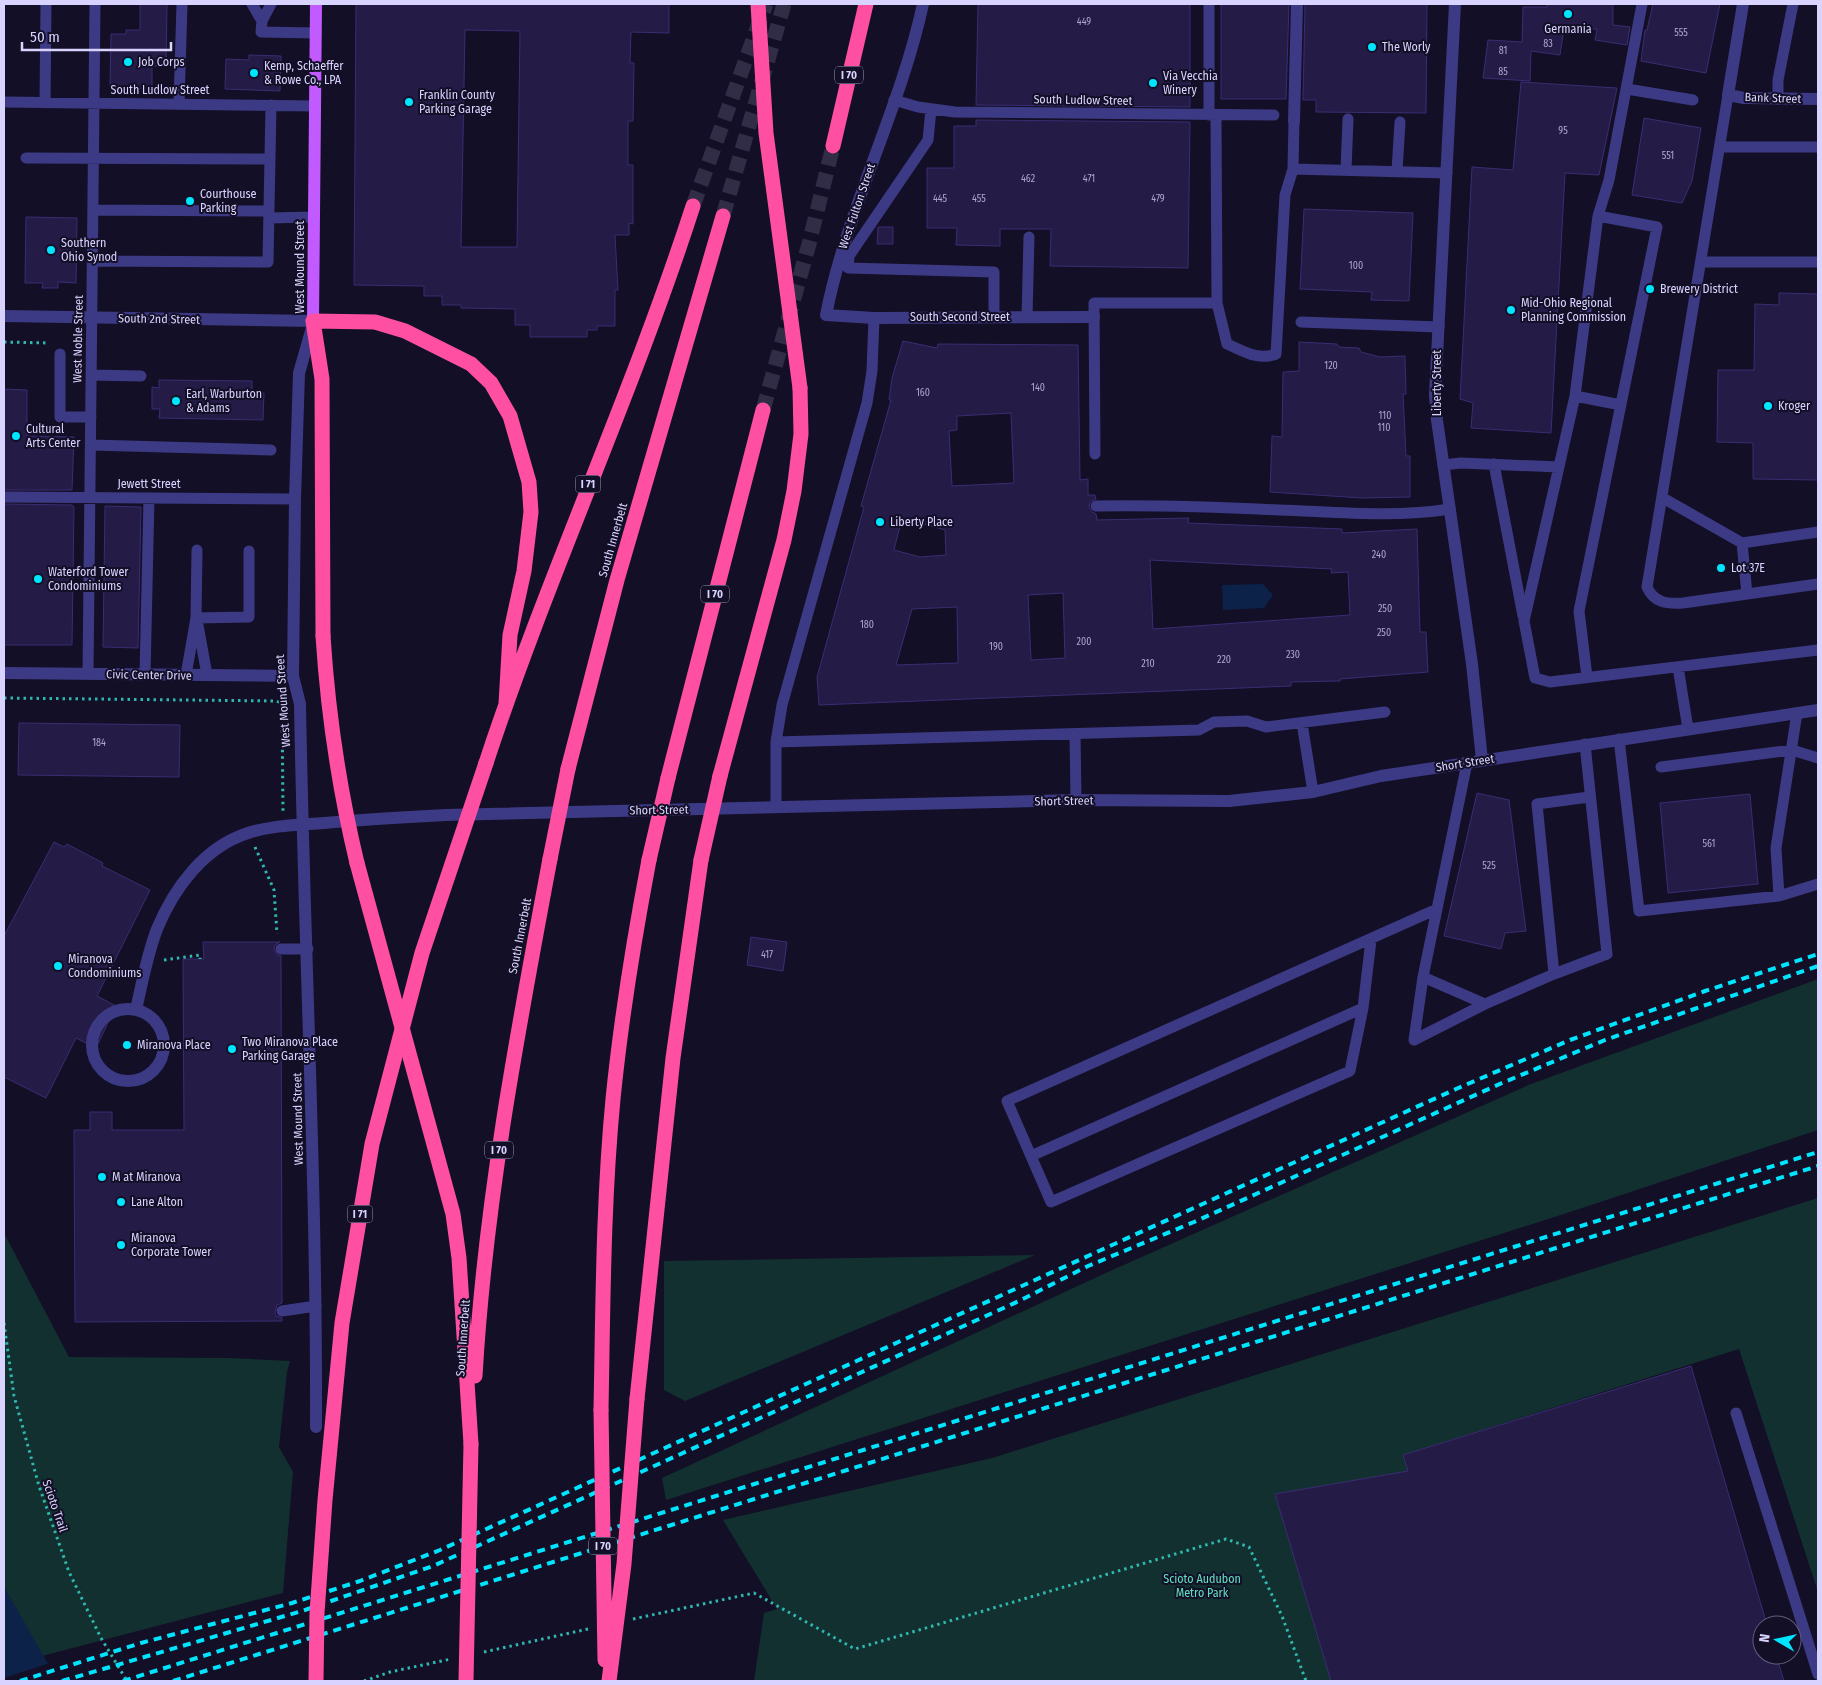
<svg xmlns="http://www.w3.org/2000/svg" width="1822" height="1685" font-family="'Fira Sans Condensed',sans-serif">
<rect width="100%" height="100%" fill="#130f26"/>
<!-- green -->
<path fill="#12302f" d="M1818 979V1130L1570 1212 666 1500 662 1478 1108 1272 1531 1084Z
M1818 1198V1592L1739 1349 1403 1455 1408 1471 1275 1494 1336 1681H754L764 1613 777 1609 723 1520 992 1458Z
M4 1233 69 1357 231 1358 290 1361 287 1372 279 1447 293 1472 283 1593 42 1656 4 1587Z
M1035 1255 685 1401 664 1390V1261Z"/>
<!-- water -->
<path fill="#0c2248" d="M1263 584 1273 595 1264 608 1223 610 1222 585Z
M4 1587 58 1681H4Z"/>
<!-- pier -->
<path fill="#130f26" d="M50 1663 60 1681H4V1678Z"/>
<!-- building -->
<path fill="#241b47" stroke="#3b2d73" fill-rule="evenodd" d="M140 4H167L166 66H152V89L110 88 111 34H126V30H140Z
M356 4H669V33L631 32 630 63H634L633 121H628V165H633V224L629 223V235H615L618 290H615V326H597V330H587V337H530V325H515V309L461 308V305H442V296H424V286L354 285ZM465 30 520 31 517 247H461Z
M978 4H1190V107L976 105Z
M1221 4H1289L1286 99H1221Z
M1305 4H1427L1426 113 1316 112V100H1303Z
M1547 4H1613V25L1630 27 1627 45 1595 40 1597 29H1564L1560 55 1531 51 1530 81 1483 78 1488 40 1522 42 1523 7H1547Z
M1653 4H1720L1706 73 1641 61 1645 30H1647Z
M249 55 281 56 280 91 225 89 226 59 249 60Z
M1521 82 1617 88 1599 175 1565 173 1551 433 1471 428 1473 403 1460 399 1472 167 1513 170Z
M1644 118 1701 128 1692 181 1682 203 1632 195Z
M976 120 1190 122 1188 268 1050 266 1051 229H1000V246L956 245 957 228H927V168H954V126H976Z
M1304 209 1413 213 1409 301 1371 300 1372 292 1300 289Z
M26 217 77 218 76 283 58 282V288H42L43 283H25Z
M878 227H893V244H877Z
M1779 293 1818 294V480L1753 479V443L1717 442 1718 370H1754L1755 304 1779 305Z
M903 341 937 348 938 344 1078 345 1080 480 1088 479V495H1095L1096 499 1090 502 1089 507 1092 512 1096 514 1097 520 1189 518 1188 523 1342 529V533L1417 529 1420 632H1426L1428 672 1340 679V681L1291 682V686L819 705 817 677 864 507 861 506 891 400H889L892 378ZM1011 413 1014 483 952 486 949 431 957 430V416ZM902 518 945 530 946 555 920 557 894 550ZM1150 560 1332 569 1331 573 1348 572 1350 615 1153 629ZM1063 593 1065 658 1031 660 1028 595ZM957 607 958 663 896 665 912 609Z
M1299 342 1337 344 1339 347 1359 348 1361 352 1380 357 1405 356 1406 394H1403L1406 456H1410V497L1362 498 1270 492 1272 436 1282 437 1283 372 1299 371Z
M159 380 252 381V393H264L263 420 159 418 160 409H152V387L159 388Z
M4 389 27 390V436L74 437 72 490H4Z
M4 504 72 505 74 507 72 645H4Z
M105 506 141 507 138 648 103 647Z
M19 723 180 725 179 777 18 775Z
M1477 793 1509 800 1526 931 1505 933 1501 949 1444 936Z
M1750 794 1758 884 1668 893 1660 803Z
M54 842 64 847 67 844 103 863 102 866 150 890 97 996 116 1006 96 1048 76 1038 46 1098 4 1077V936Z
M751 937 787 942 783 971 747 965Z
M203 942H280L275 945 274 949 277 955 281 956 282 1303 277 1305 275 1312 276 1316 282 1318V1321L75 1322 74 1130H90V1112H112V1130H184L183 959H204Z
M1691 1366 1767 1625H1762V1655H1776L1784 1681H1331L1275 1494 1408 1471 1403 1455Z"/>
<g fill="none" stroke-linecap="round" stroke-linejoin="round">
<!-- motorway-tunnel -->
<path stroke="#312d47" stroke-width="15" stroke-dasharray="15 8" stroke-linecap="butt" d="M693 206 766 4
M723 216 784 4
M763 410 809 244 833 146"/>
<!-- path -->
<path stroke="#2fb8b0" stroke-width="3" stroke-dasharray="2.5 4" stroke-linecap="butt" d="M4 342 49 343
M4 698 276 701 282 703 283 812
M255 847 274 890 277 934
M164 960 200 955V959
M4 1323 14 1396 39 1486 69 1572 101 1638 127 1681
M633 1619 754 1593 855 1649 1226 1539 1249 1547 1282 1616 1306 1681
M484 1652 588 1629
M364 1681 390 1672 451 1659"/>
<!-- service -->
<path stroke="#3d3a85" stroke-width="11" d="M252 4 262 21 261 32 316 33
M1642 4 1609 180 1598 216 1575 396 1524 621 1535 678 1550 682 1818 650
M262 21 271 4
M1627 89 1693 100
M1728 95 1647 587C1654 603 1667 604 1683 603L1818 584
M1778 99V80L1793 4
M894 100 918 107 955 112 1274 115
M4 102 315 106
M45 103 46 4
M179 104 182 4
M931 109 928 140 849 256 848 268 994 272V317
M1209 115V4
M1294 121 1293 169 1447 173
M1720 147H1818
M26 158 270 159
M1346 170 1348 119
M1397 171 1400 122
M93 210 269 211
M269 218 314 217
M92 261 268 262 271 105
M1701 262H1818
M1217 303 1227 344C1244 351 1258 361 1276 354L1285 195 1293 169
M1027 317 1029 237
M1301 322 1439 327
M60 354V417H91
M91 375 141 376
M1575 396 1621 405
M91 445 271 450
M1095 454 1094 303H1217L1216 115
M1494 464 1523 616
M1443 465 1461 463 1559 467
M4 497 295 499
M1663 498 1742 543 1747 594
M1096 506C1157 505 1218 507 1279 510 1336 512 1393 518 1450 509
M1742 543 1818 532
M196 618 249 617V551
M198 625 207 675
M1678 667 1688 729
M88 674 95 4
M145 675 149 498
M186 675 196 618 197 550
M1587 677 1579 611 1657 227 1598 216
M1302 723 1313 792
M1075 734 1076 800
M1619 739 1639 911 1779 896 1818 884
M776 742 1199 730 1214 722 1247 721 1266 727 1385 712
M1467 763 1423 977 1485 1004 1554 974 1607 954 1585 744
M1661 767 1792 750 1818 758
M776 807V742L782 705 867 403 872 371 874 318
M1779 896 1776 848 1797 713
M281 949H308
M1554 974 1537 804 1589 797
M1423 977 1414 1040 1485 1004
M1363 1008 1350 1071 1051 1202 1007 1101 1437 909
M1031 1156 1363 1008 1371 940
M282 1311 316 1306
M1736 1413 1818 1674"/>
<!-- pedestrian -->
<path stroke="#3d3a85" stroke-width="12" d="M1294 121 1297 4"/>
<!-- minor -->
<path stroke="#3d3a85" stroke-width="12" d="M923 4C900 110 847 208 826 315L874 318 1094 317
M1455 4 1435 395 1437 420 1472 664 1482 760
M1743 4 1728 95 1744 98 1818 99
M313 324 299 373 295 499 293 676 300 704C304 945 317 1186 316 1427
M4 673 293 676
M92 1045a36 36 0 1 1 72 0a36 36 0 1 1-72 0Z
M136 1010C142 983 147 955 157 929 174 888 204 847 248 833 273 825 299 825 324 823 364 819 405 817 445 815L1076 800 1229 801 1313 792 1381 776 1818 710"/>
<!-- tertiary -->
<path stroke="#3d3a85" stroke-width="12" d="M4 316 313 321"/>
<!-- primary -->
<path stroke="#c25bff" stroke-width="12" d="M313 321 316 4"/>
<!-- motorway -->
<path stroke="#ff4fa3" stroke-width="15" d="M833 146 866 4
M323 636 322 379 313 321 375 322 405 331 471 364 491 383 510 416 529 482 531 512 524 571 510 635 506 704
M486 763C548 575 632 395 693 206
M568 769 617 580 723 216
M720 776 784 540 794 491 801 434 800 388
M668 778 763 410
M357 863 453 1214 459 1258 471 1444
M475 1376C485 1202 518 1030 550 859
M637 1399 673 1058 701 860
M601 1410C603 1306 603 1203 613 1099 621 1019 634 939 649 860"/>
<!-- rail -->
<path stroke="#00e5ff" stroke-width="4" stroke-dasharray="8 6" stroke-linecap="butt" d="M20 1681 141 1643 292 1603 360 1581 440 1550 1456 1089 1570 1040 1705 991 1818 954
M62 1681 302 1611 433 1566 1019 1301 1088 1266 1194 1222 1502 1083 1605 1040 1818 966
M123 1681 1818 1152
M173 1681 1818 1166"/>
<!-- motorway-bridge -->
<path stroke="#ff4fa3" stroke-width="15" d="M758 4 766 133 800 388
M323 636C328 714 339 788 357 863
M550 859 568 769
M649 860 668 778
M701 860 720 776
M601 1410 605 1660
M316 1681 317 1613 325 1500 342 1323 372 1144 422 953 486 763
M466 1681 471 1444
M609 1681 624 1564 637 1399"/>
</g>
<!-- markers -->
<g fill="#00e5ff" stroke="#130f26" stroke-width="2">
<circle cx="1568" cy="14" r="5"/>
<circle cx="1372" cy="47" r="5"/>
<circle cx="128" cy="62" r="5"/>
<circle cx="254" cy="73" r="5"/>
<circle cx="1153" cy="83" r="5"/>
<circle cx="409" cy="102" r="5"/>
<circle cx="190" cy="201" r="5"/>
<circle cx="51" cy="250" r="5"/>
<circle cx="1650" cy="289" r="5"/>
<circle cx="1511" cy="310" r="5"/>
<circle cx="176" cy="401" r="5"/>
<circle cx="1768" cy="406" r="5"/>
<circle cx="16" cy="436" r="5"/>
<circle cx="880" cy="522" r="5"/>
<circle cx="1721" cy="568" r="5"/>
<circle cx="38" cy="579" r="5"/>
<circle cx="58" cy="966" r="5"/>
<circle cx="127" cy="1045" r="5"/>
<circle cx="232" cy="1049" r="5"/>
<circle cx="102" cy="1177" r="5"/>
<circle cx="121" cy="1202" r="5"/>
<circle cx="121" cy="1245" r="5"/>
</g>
<g text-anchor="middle" stroke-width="4" stroke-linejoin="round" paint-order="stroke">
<!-- number labels -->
<g font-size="10" fill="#aca6d1">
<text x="1084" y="25">449</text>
<text x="1681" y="36">555</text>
<text x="1548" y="47">83</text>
<text x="1503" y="54">81</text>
<text x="1503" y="75">85</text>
<text x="1563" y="134">95</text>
<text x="1668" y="159">551</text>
<text x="1028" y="182">462</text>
<text x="1089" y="182">471</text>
<text x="940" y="202">445</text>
<text x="979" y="202">455</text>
<text x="1158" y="202">479</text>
<text x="1356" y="269">100</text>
<text x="1331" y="369">120</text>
<text x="1038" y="391">140</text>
<text x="923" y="396">160</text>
<text x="1385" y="419">110</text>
<text x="1384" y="431">110</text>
<text x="1379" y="558">240</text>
<text x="1385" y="612">250</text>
<text x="867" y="628">180</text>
<text x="1384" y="636">250</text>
<text x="1084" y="645">200</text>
<text x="996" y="650">190</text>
<text x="1293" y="658">230</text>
<text x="1224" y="663">220</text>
<text x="1148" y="667">210</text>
<text x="99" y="746">184</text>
<text x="1709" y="847">561</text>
<text x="1489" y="869">525</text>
<text x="767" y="958">417</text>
</g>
<!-- shield labels -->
<g fill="#130f26" stroke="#9e99be" stroke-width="1">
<rect x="835" y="66.5" width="28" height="17" rx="4"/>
<rect x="575.5" y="475.5" width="25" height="17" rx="4"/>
<rect x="701" y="585.5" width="28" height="17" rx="4"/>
<rect x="485" y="1141.5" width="28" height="17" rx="4"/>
<rect x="347.5" y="1205.5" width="25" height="17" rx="4"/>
<rect x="589" y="1537.5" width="28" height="17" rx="4"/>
</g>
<g font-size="11" font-weight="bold" fill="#d9d4ff">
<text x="849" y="79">I 70</text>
<text x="588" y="488">I 71</text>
<text x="715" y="598">I 70</text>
<text x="499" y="1154">I 70</text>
<text x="360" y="1218">I 71</text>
<text x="603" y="1550">I 70</text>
</g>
<!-- poi labels -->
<g font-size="12" fill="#d9d4ff" stroke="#130f26" text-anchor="start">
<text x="1568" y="33" text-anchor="middle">Germania</text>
<text x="1382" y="51">The Worly</text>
<text x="138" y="66">Job Corps</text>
<text x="264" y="70">Kemp, Schaeffer<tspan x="264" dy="14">&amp; Rowe Co., LPA</tspan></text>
<text x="1163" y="80">Via Vecchia<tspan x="1163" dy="14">Winery</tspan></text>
<text x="419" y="99">Franklin County<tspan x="419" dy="14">Parking Garage</tspan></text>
<text x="200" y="198">Courthouse<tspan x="200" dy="14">Parking</tspan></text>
<text x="61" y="247">Southern<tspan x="61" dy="14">Ohio Synod</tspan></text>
<text x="1660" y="293">Brewery District</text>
<text x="1521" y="307">Mid-Ohio Regional<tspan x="1521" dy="14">Planning Commission</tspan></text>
<text x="186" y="398">Earl, Warburton<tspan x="186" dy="14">&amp; Adams</tspan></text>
<text x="1778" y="410">Kroger</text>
<text x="26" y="433">Cultural<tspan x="26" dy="14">Arts Center</tspan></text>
<text x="890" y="526">Liberty Place</text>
<text x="1731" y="572">Lot 37E</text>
<text x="48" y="576">Waterford Tower<tspan x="48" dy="14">Condominiums</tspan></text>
<text x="68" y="963">Miranova<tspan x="68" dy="14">Condominiums</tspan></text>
<text x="242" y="1046">Two Miranova Place<tspan x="242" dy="14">Parking Garage</tspan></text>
<text x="137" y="1049">Miranova Place</text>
<text x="112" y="1181">M at Miranova</text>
<text x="131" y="1206">Lane Alton</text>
<text x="131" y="1242">Miranova<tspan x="131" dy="14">Corporate Tower</tspan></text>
</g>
<!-- street labels -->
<g font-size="12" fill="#d9d4ff" stroke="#130f26">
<text x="160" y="94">South Ludlow Street</text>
<text transform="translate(1773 98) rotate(2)" y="4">Bank Street</text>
<text transform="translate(1083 100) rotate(1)" y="4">South Ludlow Street</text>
<text transform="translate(857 206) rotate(-71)" y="4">West Fulton Street</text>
<text transform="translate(300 267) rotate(-90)" y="4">West Mound Street</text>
<text x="960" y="321">South Second Street</text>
<text transform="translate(159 319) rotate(1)" y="4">South 2nd Street</text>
<text transform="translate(78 339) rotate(-89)" y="4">West Noble Street</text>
<text transform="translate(1437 383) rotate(-90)" y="4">Liberty Street</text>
<text x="149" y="488">Jewett Street</text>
<text transform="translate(613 540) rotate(-74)" y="4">South Innerbelt</text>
<text transform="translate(149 675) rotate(1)" y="4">Civic Center Drive</text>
<text transform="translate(283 701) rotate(-94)" y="4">West Mound Street</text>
<text transform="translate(1465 763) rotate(-9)" y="4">Short Street</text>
<text transform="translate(1064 801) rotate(-1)" y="4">Short Street</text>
<text transform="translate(659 810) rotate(-1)" y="4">Short Street</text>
<text transform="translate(520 936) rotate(-79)" y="4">South Innerbelt</text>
<text transform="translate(298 1119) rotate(-91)" y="4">West Mound Street</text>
<text transform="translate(463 1338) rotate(-86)" y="4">South Innerbelt</text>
<text transform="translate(55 1506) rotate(71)" y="4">Scioto Trail</text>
</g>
<!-- park labels -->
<g font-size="12" fill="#5fe0c0" stroke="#130f26">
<text x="1202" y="1583">Scioto Audubon<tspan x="1202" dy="14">Metro Park</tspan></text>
</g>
</g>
<!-- border -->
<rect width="1822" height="1685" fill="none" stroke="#d9d4ff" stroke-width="10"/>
<!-- north arrow -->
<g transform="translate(1777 1640) rotate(279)"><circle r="24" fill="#130f26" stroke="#625e7d"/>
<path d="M0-4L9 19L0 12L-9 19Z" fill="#00e5ff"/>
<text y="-8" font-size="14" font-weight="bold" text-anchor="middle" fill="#d9d4ff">N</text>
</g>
<!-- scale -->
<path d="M22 42v8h149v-8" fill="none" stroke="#d9d4ff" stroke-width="2.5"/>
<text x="30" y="42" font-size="15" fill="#d9d4ff" stroke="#130f26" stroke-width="4" paint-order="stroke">50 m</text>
</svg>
